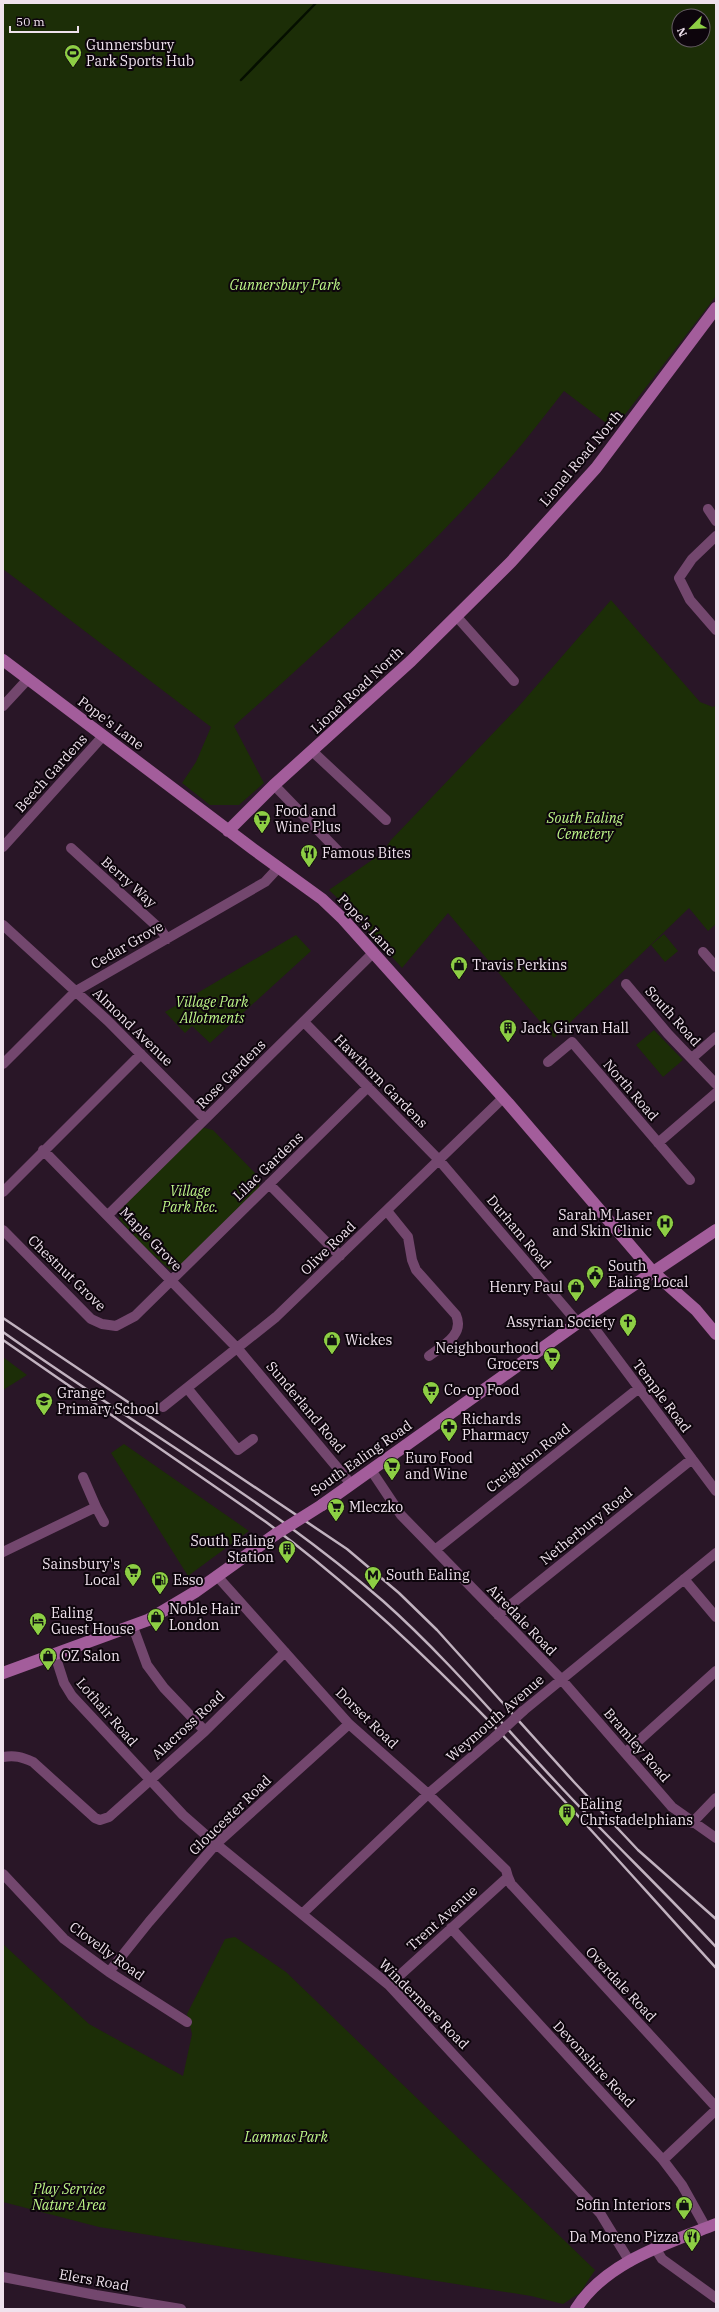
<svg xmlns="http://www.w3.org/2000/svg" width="719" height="2312" font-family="'IBM Plex Serif',serif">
<rect width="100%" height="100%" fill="#291627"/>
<!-- green -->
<path fill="#1c2e07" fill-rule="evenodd" d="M3 3H716V296L614 429 564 391C545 415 527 439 507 462 423 557 328 642 234 726L264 783 239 805H210L182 783 196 762 211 727 3 569ZM679 16H703V40H679Z
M611 600 700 702 713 707 716 705V924L708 931 689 908 554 1038 448 913 402 968 351 911 329 890 382 853 391 840 519 706Z
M664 934 678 951 665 962 651 945Z
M296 935 311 951 210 1043 192 1026 185 1033 165 1012Z
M654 1030 683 1060 663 1077 636 1045Z
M201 1127 213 1130 257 1175 260 1190 180 1268 170 1270 141 1244 119 1219 120 1209Z
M3 1357 27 1375 3 1390Z
M124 1444 249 1531 188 1576 111 1453Z
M235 1937 286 1972 595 2270 580 2293 563 2304 531 2296 99 2227 3 2202V1944L89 2024 183 2076 192 2034 187 2014 225 1939Z"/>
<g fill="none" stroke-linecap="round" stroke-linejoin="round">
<!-- stream -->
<path stroke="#050f00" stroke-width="2.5" d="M241 80 316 3"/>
<!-- street -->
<path stroke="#73476e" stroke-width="10" d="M708 509 716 521
M716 536 692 559 679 578 690 600 716 630
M457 617 514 681
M3 706 28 679
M312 751 386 820
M274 785 338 851
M3 847 103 736
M71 848 161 930 167 939
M3 925 108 1021 205 1119
M703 952 716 967
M626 984 668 1034 716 1084
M304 1022 439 1160 578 1323
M692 1058 716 1037
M548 1062 572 1042 690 1180
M3 1064 76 991 265 882 278 868
M658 1143 716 1093
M43 1150 238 1349 351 1484
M269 1184 340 1256
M3 1192 141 1054
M387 1211 408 1237 412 1260 416 1270 456 1315C465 1335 442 1346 429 1356
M108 1215 373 953
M3 1230 91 1319 102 1324 116 1326 135 1316 368 1087
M586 1317 716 1491
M187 1388 238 1450 253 1439
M163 1407 276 1317 503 1098
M371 1470 401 1515 561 1679 672 1807 716 1838
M96 1507 104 1522
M435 1550 639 1388
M3 1552 96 1507 83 1477
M217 1576 349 1724 428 1794 506 1870 508 1877 389 1985
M684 1579 716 1617
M498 1615 692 1459
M133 1627 147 1665 164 1688 205 1731
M55 1655 64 1683 72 1696 183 1815 216 1844 389 1985 600 2213 630 2262
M523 1711 716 1553
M625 1753 716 1671
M3 1757C15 1755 22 1757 33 1762L95 1818 100 1820 109 1817 205 1731 285 1652
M692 1823 716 1798
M3 1874 64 1939 109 1972 187 2022
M508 1877 511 1884 716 2107
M302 1914 428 1794 495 1737
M451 1928 663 2160 682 2185 706 2228
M109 1972 149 1922 216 1844 349 1724
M663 2160 716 2110
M655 2248 662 2259 716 2298
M3 2277 96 2295 181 2309"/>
<!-- secondary -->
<path stroke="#a35d9b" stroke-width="12" d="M3 660 253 849 322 899 343 919 508 1103 652 1271 696 1310 716 1334
M228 831 274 785 411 661 511 562 596 468 716 308
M322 1505 586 1317 716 1230
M3 1673 148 1620 195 1592 276 1534
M576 2309C605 2262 668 2243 716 2224"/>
<!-- rail -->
<path stroke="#c1b2bf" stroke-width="2.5" d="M3 1318 347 1549 399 1593 437 1630 574 1782 638 1850 716 1919
M3 1332C129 1422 266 1499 383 1601 446 1657 500 1722 557 1783 609 1839 664 1891 716 1947
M3 1340 266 1522C436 1648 574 1813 716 1968"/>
<!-- street-bridge -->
<path stroke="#73476e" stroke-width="10" d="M495 1737 523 1711"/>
<!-- secondary-bridge -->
<path stroke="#a35d9b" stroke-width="12" d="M276 1534 322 1505"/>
</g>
<!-- icons -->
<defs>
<symbol id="stadium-pin" viewBox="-11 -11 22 30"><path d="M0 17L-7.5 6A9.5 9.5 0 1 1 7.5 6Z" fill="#8dce44" stroke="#0d050c"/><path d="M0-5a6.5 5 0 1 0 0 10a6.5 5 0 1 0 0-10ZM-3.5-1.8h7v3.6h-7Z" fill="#111"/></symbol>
<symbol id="supermarket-pin" viewBox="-11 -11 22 30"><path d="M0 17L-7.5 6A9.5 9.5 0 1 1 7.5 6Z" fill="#8dce44" stroke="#0d050c"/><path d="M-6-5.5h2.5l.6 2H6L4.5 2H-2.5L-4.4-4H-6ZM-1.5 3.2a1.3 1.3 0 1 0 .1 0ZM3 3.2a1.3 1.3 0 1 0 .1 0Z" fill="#111"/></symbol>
<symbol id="restaurant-pin" viewBox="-11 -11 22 30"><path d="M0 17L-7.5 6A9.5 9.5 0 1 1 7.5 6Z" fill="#8dce44" stroke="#0d050c"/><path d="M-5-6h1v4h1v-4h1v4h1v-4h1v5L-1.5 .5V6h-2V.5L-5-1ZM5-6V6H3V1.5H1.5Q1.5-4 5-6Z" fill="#111"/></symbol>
<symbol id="shop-pin" viewBox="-11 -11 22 30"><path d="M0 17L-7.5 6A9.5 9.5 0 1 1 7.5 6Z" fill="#8dce44" stroke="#0d050c"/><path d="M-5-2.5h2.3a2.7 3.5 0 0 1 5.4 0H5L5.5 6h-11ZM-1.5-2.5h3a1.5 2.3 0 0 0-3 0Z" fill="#111"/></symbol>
<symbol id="building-pin" viewBox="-11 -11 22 30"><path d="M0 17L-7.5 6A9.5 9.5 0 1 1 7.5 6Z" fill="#8dce44" stroke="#0d050c"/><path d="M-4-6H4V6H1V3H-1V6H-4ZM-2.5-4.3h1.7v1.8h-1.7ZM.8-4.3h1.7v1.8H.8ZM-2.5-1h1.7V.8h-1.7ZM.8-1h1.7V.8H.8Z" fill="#111"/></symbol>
<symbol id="hospital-pin" viewBox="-11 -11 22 30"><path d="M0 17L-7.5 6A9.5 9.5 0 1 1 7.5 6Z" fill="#8dce44" stroke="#0d050c"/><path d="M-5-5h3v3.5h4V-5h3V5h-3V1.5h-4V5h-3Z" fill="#111"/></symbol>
<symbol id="civic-pin" viewBox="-11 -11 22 30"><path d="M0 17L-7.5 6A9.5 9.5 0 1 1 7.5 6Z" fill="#8dce44" stroke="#0d050c"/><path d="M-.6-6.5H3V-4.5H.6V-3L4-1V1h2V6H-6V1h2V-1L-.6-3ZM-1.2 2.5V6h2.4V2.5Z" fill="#111"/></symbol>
<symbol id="church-pin" viewBox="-11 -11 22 30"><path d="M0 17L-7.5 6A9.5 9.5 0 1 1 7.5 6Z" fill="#8dce44" stroke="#0d050c"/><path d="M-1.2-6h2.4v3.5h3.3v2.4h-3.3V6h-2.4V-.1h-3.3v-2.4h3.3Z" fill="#111"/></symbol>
<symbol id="school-pin" viewBox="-11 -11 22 30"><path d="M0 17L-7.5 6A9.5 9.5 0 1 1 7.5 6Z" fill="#8dce44" stroke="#0d050c"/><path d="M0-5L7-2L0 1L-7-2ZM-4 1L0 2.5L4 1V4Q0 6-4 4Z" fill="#111"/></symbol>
<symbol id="pharmacy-pin" viewBox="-11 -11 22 30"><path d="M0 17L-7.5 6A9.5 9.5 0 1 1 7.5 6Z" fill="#8dce44" stroke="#0d050c"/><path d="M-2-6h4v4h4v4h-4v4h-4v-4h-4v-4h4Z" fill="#111"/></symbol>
<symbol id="metro-pin" viewBox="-11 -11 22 30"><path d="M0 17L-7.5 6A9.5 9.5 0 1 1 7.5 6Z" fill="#8dce44" stroke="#0d050c"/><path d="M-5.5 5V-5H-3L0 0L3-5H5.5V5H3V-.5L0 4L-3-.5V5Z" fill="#111"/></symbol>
<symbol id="fuel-pin" viewBox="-11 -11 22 30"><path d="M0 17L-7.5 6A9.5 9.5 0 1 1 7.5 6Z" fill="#8dce44" stroke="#0d050c"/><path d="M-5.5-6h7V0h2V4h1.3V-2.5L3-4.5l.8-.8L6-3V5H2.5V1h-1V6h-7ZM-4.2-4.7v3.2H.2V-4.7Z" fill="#111"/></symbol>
<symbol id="hotel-pin" viewBox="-11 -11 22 30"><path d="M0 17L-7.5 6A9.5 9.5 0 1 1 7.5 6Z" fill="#8dce44" stroke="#0d050c"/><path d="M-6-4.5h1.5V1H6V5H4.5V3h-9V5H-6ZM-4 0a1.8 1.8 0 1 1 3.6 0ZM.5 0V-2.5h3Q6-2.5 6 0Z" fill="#111"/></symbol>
</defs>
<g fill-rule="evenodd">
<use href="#stadium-pin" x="63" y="43" width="20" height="27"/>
<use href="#supermarket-pin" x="252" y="809" width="20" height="27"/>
<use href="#restaurant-pin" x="299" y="843" width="20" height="27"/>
<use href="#shop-pin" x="449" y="955" width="20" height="27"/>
<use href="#building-pin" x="498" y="1018" width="20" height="27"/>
<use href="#hospital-pin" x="655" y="1213" width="20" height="27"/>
<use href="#civic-pin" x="585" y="1264" width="20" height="27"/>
<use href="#shop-pin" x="566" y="1277" width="20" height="27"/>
<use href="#church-pin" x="618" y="1312" width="20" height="27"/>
<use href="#shop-pin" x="322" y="1330" width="20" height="27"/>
<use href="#supermarket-pin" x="542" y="1346" width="20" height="27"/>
<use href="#supermarket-pin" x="421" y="1380" width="20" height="27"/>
<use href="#school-pin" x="34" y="1391" width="20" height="27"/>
<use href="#pharmacy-pin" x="439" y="1417" width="20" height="27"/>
<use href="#supermarket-pin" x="382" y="1456" width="20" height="27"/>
<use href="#supermarket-pin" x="326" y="1497" width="20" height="27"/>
<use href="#building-pin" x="277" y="1539" width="20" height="27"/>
<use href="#supermarket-pin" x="123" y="1562" width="20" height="27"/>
<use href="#metro-pin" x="363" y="1565" width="20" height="27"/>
<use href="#fuel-pin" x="150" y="1570" width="20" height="27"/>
<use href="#shop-pin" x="146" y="1607" width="20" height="27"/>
<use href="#hotel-pin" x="28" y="1611" width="20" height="27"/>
<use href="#shop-pin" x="38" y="1646" width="20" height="27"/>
<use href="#building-pin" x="557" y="1802" width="20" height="27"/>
<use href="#shop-pin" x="674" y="2195" width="20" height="27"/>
<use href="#restaurant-pin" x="682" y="2227" width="20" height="27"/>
</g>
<g text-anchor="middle" stroke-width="4" stroke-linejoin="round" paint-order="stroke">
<!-- poi labels -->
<g font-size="14" fill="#efe2ed" stroke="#0d050c" text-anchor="start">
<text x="86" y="50">Gunnersbury<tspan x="86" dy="16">Park Sports Hub</tspan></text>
<text x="275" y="816">Food and<tspan x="275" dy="16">Wine Plus</tspan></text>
<text x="322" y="858">Famous Bites</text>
<text x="472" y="970">Travis Perkins</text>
<text x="521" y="1033">Jack Girvan Hall</text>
<text x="652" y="1220" text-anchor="end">Sarah M Laser<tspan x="652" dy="16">and Skin Clinic</tspan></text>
<text x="608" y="1271">South<tspan x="608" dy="16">Ealing Local</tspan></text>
<text x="563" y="1292" text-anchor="end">Henry Paul</text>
<text x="615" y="1327" text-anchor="end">Assyrian Society</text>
<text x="345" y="1345">Wickes</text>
<text x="539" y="1353" text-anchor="end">Neighbourhood<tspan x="539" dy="16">Grocers</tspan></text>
<text x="444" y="1395">Co-op Food</text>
<text x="57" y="1398">Grange<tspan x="57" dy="16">Primary School</tspan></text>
<text x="462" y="1424">Richards<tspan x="462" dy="16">Pharmacy</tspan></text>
<text x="405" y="1463">Euro Food<tspan x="405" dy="16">and Wine</tspan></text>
<text x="349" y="1512">Mleczko</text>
<text x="274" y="1546" text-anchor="end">South Ealing<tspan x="274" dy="16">Station</tspan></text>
<text x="120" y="1569" text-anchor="end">Sainsbury's<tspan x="120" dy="16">Local</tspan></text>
<text x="386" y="1580">South Ealing</text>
<text x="173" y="1585">Esso</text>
<text x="169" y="1614">Noble Hair<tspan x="169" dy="16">London</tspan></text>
<text x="51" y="1618">Ealing<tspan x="51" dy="16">Guest House</tspan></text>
<text x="61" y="1661">OZ Salon</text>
<text x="580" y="1809">Ealing<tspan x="580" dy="16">Christadelphians</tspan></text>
<text x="671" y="2210" text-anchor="end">Sofin Interiors</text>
<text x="679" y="2242" text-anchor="end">Da Moreno Pizza</text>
</g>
<!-- park labels -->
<g font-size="14" font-style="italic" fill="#bdf688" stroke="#0d050c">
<text x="285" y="290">Gunnersbury Park</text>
<text x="585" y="823">South Ealing<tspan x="585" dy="16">Cemetery</tspan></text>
<text x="212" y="1007">Village Park<tspan x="212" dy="16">Allotments</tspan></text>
<text x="190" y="1196">Village<tspan x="190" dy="16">Park Rec.</tspan></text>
<text x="286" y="2142">Lammas Park</text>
<text x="69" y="2194">Play Service<tspan x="69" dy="16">Nature Area</tspan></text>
</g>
<!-- street labels -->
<g font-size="14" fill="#efe2ed" stroke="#0d050c">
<text transform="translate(581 458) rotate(-50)" y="5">Lionel Road North</text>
<text transform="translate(357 690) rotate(-43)" y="5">Lionel Road North</text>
<text transform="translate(111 723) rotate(37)" y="5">Pope's Lane</text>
<text transform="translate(51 773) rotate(-48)" y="5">Beech Gardens</text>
<text transform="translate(129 882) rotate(42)" y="5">Berry Way</text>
<text transform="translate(367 925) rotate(47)" y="5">Pope's Lane</text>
<text transform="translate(127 945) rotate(-30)" y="5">Cedar Grove</text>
<text transform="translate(673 1016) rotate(48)" y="5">South Road</text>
<text transform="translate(133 1027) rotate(44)" y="5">Almond Avenue</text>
<text transform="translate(231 1074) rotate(-45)" y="5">Rose Gardens</text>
<text transform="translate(381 1081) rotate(45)" y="5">Hawthorn Gardens</text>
<text transform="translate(631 1090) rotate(49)" y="5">North Road</text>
<text transform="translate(268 1166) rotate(-44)" y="5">Lilac Gardens</text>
<text transform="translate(519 1232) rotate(50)" y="5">Durham Road</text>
<text transform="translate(151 1239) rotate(46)" y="5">Maple Grove</text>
<text transform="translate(328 1248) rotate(-44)" y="5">Olive Road</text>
<text transform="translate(67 1273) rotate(44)" y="5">Chestnut Grove</text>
<text transform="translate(662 1396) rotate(53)" y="5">Temple Road</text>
<text transform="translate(306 1407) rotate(50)" y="5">Sunderland Road</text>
<text transform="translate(361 1458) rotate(-35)" y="5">South Ealing Road</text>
<text transform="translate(528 1458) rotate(-38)" y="5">Creighton Road</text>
<text transform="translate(586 1526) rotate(-39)" y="5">Netherbury Road</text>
<text transform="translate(522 1620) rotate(46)" y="5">Airedale Road</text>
<text transform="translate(107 1712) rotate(49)" y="5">Lothair Road</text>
<text transform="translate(367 1718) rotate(44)" y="5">Dorset Road</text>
<text transform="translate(495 1718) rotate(-41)" y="5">Weymouth Avenue</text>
<text transform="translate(188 1725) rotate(-43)" y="5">Alacross Road</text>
<text transform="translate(637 1745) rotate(49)" y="5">Bramley Road</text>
<text transform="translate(230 1815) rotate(-44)" y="5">Gloucester Road</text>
<text transform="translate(442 1918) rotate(-42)" y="5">Trent Avenue</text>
<text transform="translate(107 1951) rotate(36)" y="5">Clovelly Road</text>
<text transform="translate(621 1984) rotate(47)" y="5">Overdale Road</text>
<text transform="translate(424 2004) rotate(45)" y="5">Windermere Road</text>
<text transform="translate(594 2064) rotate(47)" y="5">Devonshire Road</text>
<text transform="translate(94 2280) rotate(10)" y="5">Elers Road</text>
</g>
</g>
<!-- border -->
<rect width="719" height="2312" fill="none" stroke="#efe2ed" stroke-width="8"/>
<!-- north arrow -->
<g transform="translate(691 28) rotate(246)"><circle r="19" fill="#0d050c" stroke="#675d66"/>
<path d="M0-3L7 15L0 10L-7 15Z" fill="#8dce44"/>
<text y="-6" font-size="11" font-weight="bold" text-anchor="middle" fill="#efe2ed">N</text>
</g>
<!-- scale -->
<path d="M10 26v6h68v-6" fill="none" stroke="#efe2ed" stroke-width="2"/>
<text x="16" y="26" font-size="12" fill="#efe2ed" stroke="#0d050c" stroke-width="3" paint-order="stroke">50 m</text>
</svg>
